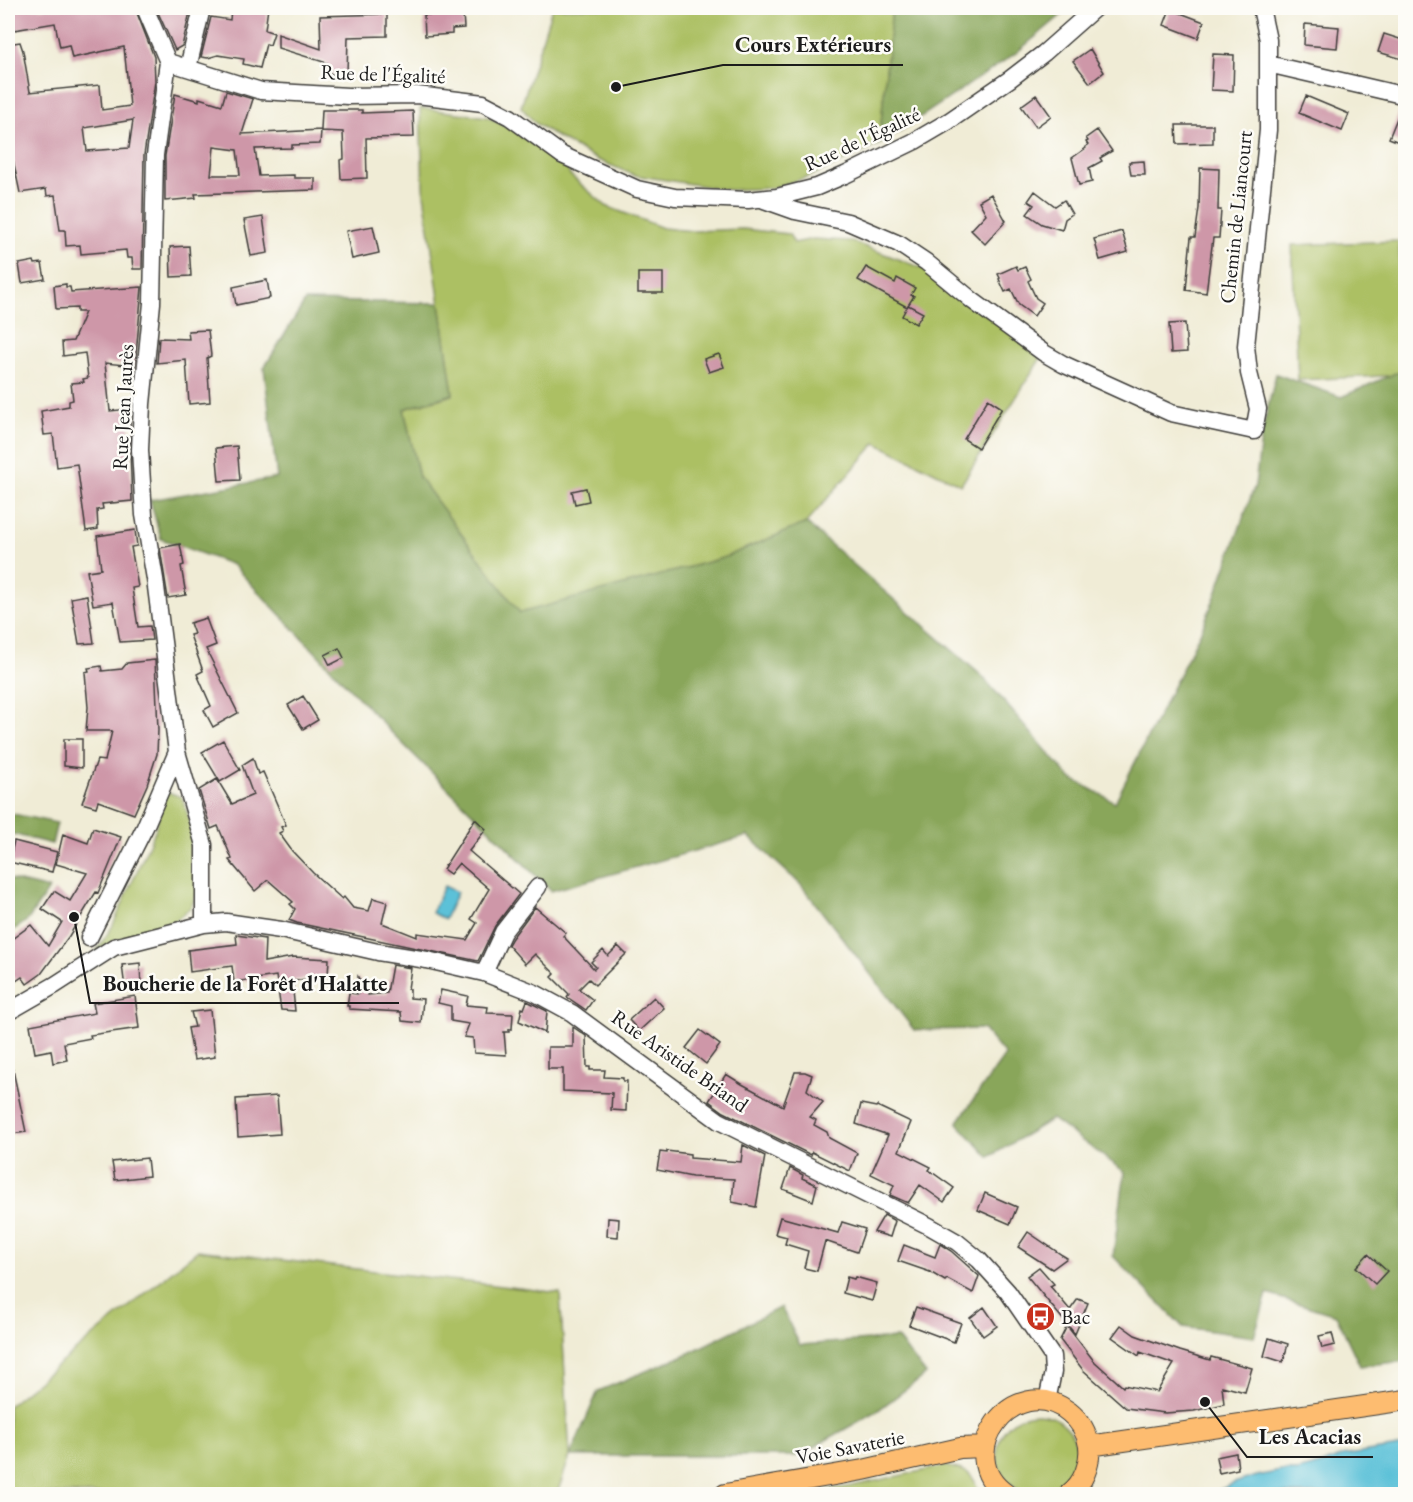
<svg xmlns="http://www.w3.org/2000/svg" width="1413" height="1502" font-family="'EB Garamond',serif">
<rect width="100%" height="100%" fill="#fdfcf7"/>
<filter id="ink" filterUnits="userSpaceOnUse"><feTurbulence type="fractalNoise" baseFrequency=".0167" numOctaves="2"/><feDisplacementMap in="SourceGraphic" scale="12" xChannelSelector="R" yChannelSelector="G"/><feConvolveMatrix kernelMatrix="1 2 1 2 8 2 1 2 1" color-interpolation-filters="sRGB"/></filter>
<filter id="wash" filterUnits="userSpaceOnUse"><feTurbulence type="fractalNoise" baseFrequency=".008" numOctaves="4" result="noise"/><feDisplacementMap in="SourceGraphic" scale="24" xChannelSelector="R" yChannelSelector="G"/><feGaussianBlur stdDeviation="1.35" result="paint"/><feColorMatrix in="noise" values="0 0 0 0 0 0 0 0 0 0 0 0 0 0 0 0 0 1.4 0 .05"/><feComposite in="paint" operator="in"/></filter>
<g filter="url(#wash)">
<rect width="100%" height="100%" fill="#f0ecd6"/>
<!-- green -->
<path fill="#acc064" stroke="#646e40" stroke-width="1.5" d="M552 8H892L879 145 811 176 772 188 729 190 634 175 598 160 559 138 535 123 521 107Z
M420 108 488 117 516 131 522 138 523 137 553 158 567 163 569 174 606 206 663 228 693 231 743 229 789 234 794 243 813 239 850 241 930 271 1041 358 961 485 876 443 806 523 723 558 520 614 419 478 404 409 453 395 423 187Z
M1399 241 1405 375 1298 380 1292 245Z
M164 791 182 797 197 843 198 891 191 907 175 921 115 941 96 951 112 927 155 831Z
M198 1250 560 1293 570 1456 557 1494H8V1406Z
M997 1454a40 40 0 1 1 80 0a40 40 0 1 1-80 0Z
M945 1466C967 1470 974 1472 979 1494H799L847 1487Z"/>
<!-- forest -->
<path fill="#89a65a" stroke="#52613b" stroke-width="1.5" d="M892 8H1070L1016 53 879 145Z
M305 301 440 303 453 394 404 409 419 477 520 613 723 558 806 523 982 676 1070 778 1115 802 1201 631 1216 594 1255 485 1262 432 1276 374 1341 397 1405 369V1361L1360 1366 1336 1315 1267 1294 1254 1337 1183 1327 1113 1256 1125 1172 1052 1119 989 1157 957 1123 1005 1055 983 1029 914 1030 801 885 748 836 551 891 390 731 233 565 161 539 150 500 277 478 264 368Z
M8 813 57 823 52 844 8 833Z
M8 879 49 889 28 920 8 934Z
M781 1307 800 1345 897 1338 926 1374 877 1411 798 1456H570L598 1391 687 1354Z"/>
<!-- water -->
<path fill="#5bc1d8" stroke="#3c6e7a" stroke-width="1.5" d="M444 886 457 892 445 919 432 913Z
M1405 1446V1494H1211L1234 1483 1257 1476 1281 1471H1298L1323 1464 1342 1456Z"/>
<g id="blocks">
<!-- building -->
<path fill="#ce97a8" fill-rule="evenodd" d="M13 8H135L154 57 155 81 144 155 142 269H133L132 258H127L126 250 81 254 80 245 66 246 65 230H60L55 195 47 196 46 189 20 193 10 145H8V44L20 42 23 51 30 92 100 85 102 110 130 106 124 47 72 58 69 45 60 47 55 23 14 30ZM133 120 129 148 87 151 84 128Z
M156 8H191L182 46 175 50Z
M231 8H268L265 30 274 33 270 45 266 44 260 68 243 64 244 59 218 55 208 58 201 57 211 17 230 20Z
M1170 9 1204 22 1198 38 1164 25Z
M463 13 464 28 452 29V34L425 36 424 15Z
M387 14V36L348 37 347 74H326L327 63 278 48V34L321 49 320 16Z
M1305 24 1339 27 1337 48 1304 45Z
M1384 34 1406 41V60L1378 52Z
M1090 49 1104 72 1090 83 1073 61Z
M1213 54 1234 55 1233 91 1211 90Z
M226 91 253 99 242 134 321 130 322 110H362V113L413 111 414 137 366 138 367 178 341 179 340 160 344 159 343 132 321 131 320 144 292 145V148L255 149 259 176 294 175V178H315V190L195 194 196 198 165 201V156L175 94 199 101V98L222 105ZM214 147 237 150 240 175H211Z
M1036 95 1051 116 1036 127 1021 106Z
M1306 96 1349 114 1342 131 1299 113Z
M1402 106H1406V145L1389 138Z
M1176 125H1213V143L1177 144Z
M1097 130 1112 151 1100 158 1102 161 1089 168 1092 182 1079 185 1072 158 1086 148 1085 147 1088 145 1086 142 1088 141 1086 138Z
M1144 161 1145 175H1131L1129 162Z
M1200 168 1219 169 1218 210H1221L1219 238H1213L1206 293 1186 290 1191 237H1195L1199 208Z
M1035 191 1055 206 1064 200 1072 214 1065 219 1062 230 1042 224 1027 214 1034 205 1028 201Z
M991 194 1006 221 985 244 971 230 986 214 979 201Z
M263 217 268 253 251 256 244 220Z
M373 226 379 253 352 259 346 231Z
M1122 231 1128 252 1100 260 1094 239Z
M189 246 191 276 171 277 170 247Z
M34 261 35 264 42 263 45 279 22 283 19 264Z
M1016 266 1018 270 1025 267 1031 279 1028 281 1036 298 1043 303 1034 316 1019 305 1011 289 1005 292 999 279 1000 278 998 274Z
M866 267 895 283 897 278 915 288 911 295 914 296 907 307 858 280Z
M638 273H663V293H638Z
M267 280 270 298 236 305 233 287Z
M66 284V287H70L71 292 142 287 135 366 105 363 110 411 130 409V451L132 501 102 504 103 509 97 510 98 529 86 531 77 464 57 467 53 434 44 435 41 411 69 406V401L73 400 71 383 84 382 83 379 88 378 85 353 63 356 62 342 73 341 85 312H77V308L56 309 54 286Z
M908 305 923 313 916 324 902 316Z
M1185 323 1187 352 1171 353 1169 324Z
M208 330 211 356 207 358 210 402 189 404 186 360 157 363 159 338 189 339 188 331Z
M719 354 724 367 709 372 704 359Z
M988 399 1002 408 978 448 964 439Z
M237 446 240 480 219 481 216 448Z
M586 488 589 501 575 504 572 491Z
M135 530 137 546 131 547 138 587 132 588 138 627 150 626 152 640 120 642 113 602 93 605 87 571 101 569 97 536Z
M180 544 184 565 181 566 186 595 168 598 160 548Z
M87 595 94 643 79 644 71 598Z
M206 618 216 645 206 649 238 713 213 727 204 710 211 706 197 674 203 671 190 635 194 634 190 623Z
M339 648 344 658 330 665 325 655Z
M155 660 158 730 157 754 147 785 134 814 98 801 96 807 82 803 97 760 105 761 112 731H86L88 707 85 672 89 671 88 668 101 666 102 671 122 669 127 663Z
M303 696 318 720 303 729 288 705Z
M64 739H82V768L64 766Z
M223 740 240 770 220 782 202 752Z
M253 758 258 774 263 772 286 825 281 827 283 831 279 833 292 851 313 873 342 899 344 897 353 908 369 911 373 898 387 902 382 923 417 937V933L467 940 477 923 471 919 489 889 459 863 450 874 443 869 475 819 486 829 469 851 519 894 495 926 478 961 297 923 289 920 295 909 290 904 293 902 268 880 255 891 229 860 232 859 218 826 211 829 199 790 217 779 232 804 253 795 242 765Z
M93 828 121 837 98 893 96 892 69 936 41 974 27 984 22 977 16 981 8 971V942L31 925 48 946 62 922 42 909 54 891 70 901 87 873 56 864 63 834 88 843Z
M14 841 57 852 52 872 9 862Z
M535 907 566 933 563 936 594 969 596 967 591 962 603 950 608 956 618 946 626 954 595 985 589 979 579 989 593 1000 586 1010 567 997 569 994 552 977 555 974 535 954 525 964 508 945 512 938Z
M236 935 265 939 264 962 293 957 329 959 328 976 292 981 295 1011 281 1010 276 976 234 982 232 966 190 972 188 950 237 944Z
M140 963 141 986 125 988 122 965Z
M392 965 411 968 408 989H410V998L423 999 421 1023 402 1021 401 1012 349 1009V1006H347L349 993 358 994V977L368 995 387 993Z
M441 990 468 996 466 1005 488 1007 487 1013 513 1014 512 1029H509V1032H504L506 1055 474 1053 473 1038 464 1037 469 1024 451 1021V1006L438 1003Z
M135 996 139 1028 90 1035 91 1038 64 1043 67 1060 53 1063 51 1050 35 1053 30 1025 95 1013 93 1003Z
M654 997 664 1008 639 1031 629 1020Z
M527 1001 547 1011 545 1033 519 1021 522 1008 524 1009Z
M210 1010 215 1057 194 1060 188 1028 195 1027 191 1012Z
M573 1027 586 1036 587 1067H590V1070H605L604 1077 623 1078V1081H627L626 1111 611 1110 612 1093 563 1091V1069H548V1047H573Z
M700 1030 720 1045 706 1064 686 1048Z
M8 1070H13L26 1132 12 1134 8 1112Z
M795 1072H805L812 1075 807 1090 823 1102 810 1117 816 1120 814 1125 827 1132 829 1138 857 1153 850 1171 812 1152 811 1155 724 1112 709 1101 726 1074 742 1084 783 1106Z
M277 1096 280 1134 238 1137 236 1099Z
M861 1104 876 1107 877 1106 911 1122 899 1151 931 1167 929 1170 954 1188 944 1202 920 1185 908 1203 890 1195 894 1185 871 1174 888 1135 856 1124Z
M743 1145 765 1156 756 1207 732 1202 734 1179 692 1177 657 1170 660 1152 667 1153V1151L690 1154V1158L741 1162Z
M147 1158 149 1176 115 1180 112 1162Z
M790 1168 803 1175 802 1178 817 1185 813 1201 783 1189Z
M985 1193 1017 1207 1010 1224 978 1210Z
M884 1215 895 1221 890 1237 874 1232Z
M780 1217 838 1233 842 1222 865 1229 857 1252 825 1241 817 1271 804 1268 808 1251 785 1244 787 1237 775 1234Z
M608 1218 619 1219 618 1237 607 1236Z
M1028 1232 1062 1255 1067 1258 1052 1269 1018 1247Z
M940 1244 951 1251 979 1276 973 1293 947 1279 945 1281 930 1272 898 1261 904 1245 935 1257Z
M1368 1254 1387 1271 1375 1284 1356 1267Z
M1039 1267 1054 1284 1050 1286 1070 1310 1078 1299 1088 1303 1075 1334 1027 1276Z
M847 1277 854 1279 855 1277 877 1283 872 1301 843 1293Z
M916 1307 961 1323 954 1342 909 1325Z
M984 1307 997 1326 983 1336 970 1318Z
M1121 1325 1135 1335 1180 1351 1210 1360 1211 1357 1252 1368 1245 1392 1222 1386 1224 1404 1194 1411 1165 1413 1126 1408 1083 1370 1060 1340 1067 1326 1094 1361 1123 1387 1124 1385 1157 1392 1174 1364 1140 1352 1139 1356 1112 1337Z
M1332 1333 1335 1345 1322 1348 1319 1336Z
M1269 1338 1288 1344 1283 1362 1264 1356Z
M1236 1453 1238 1469 1219 1473 1216 1457Z"/>
</g>
</g>
<g filter="url(#ink)">
<use href="#blocks" fill-opacity="0" stroke="#3c3b38" stroke-width="1.5"/>
<g fill="none" stroke-linecap="round" stroke-linejoin="round">
<defs>
<path id="minor" d="M145 8 168 62 155 155 152 303 142 404 140 450 144 515 155 579 177 752 204 845V924
M168 62 261 91 348 96 417 95 483 103 510 117 562 155 637 189 675 197 748 200 777 197 817 187 845 175 915 141 949 121 1010 79 1044 53 1095 8
M1268 64 1406 96
M188 68 202 8
M764 200 795 211 848 222 899 244 926 262 973 301 1044 353 1063 364 1171 413 1254 431 1258 409 1249 373 1246 346 1268 130V40L1261 8
M89 938 145 827 177 752
M484 973 503 932 538 887
M8 1012 55 985 114 947 204 924 226 922 281 930 378 952 427 960 484 973 535 993 572 1013 719 1121 929 1226 957 1242 979 1260 1008 1292 1052 1356 1053 1372 1047 1401"/>
<path id="major" d="M1089 1446 1406 1400
M725 1494 863 1470 960 1448 984 1447
M1006 1494C950 1456 1014 1369 1069 1412 1079 1420 1087 1432 1089 1446 1091 1464 1083 1484 1069 1494"/>
</defs>
<!-- minor casing -->
<use href="#minor" stroke="#3c3b38" stroke-width="19"/>
<!-- major casing -->
<use href="#major" stroke="#3c3b38" stroke-width="22"/>
<!-- minor -->
<use href="#minor" stroke="#fff" stroke-width="16"/>
<!-- major -->
<use href="#major" stroke="#fdbc70" stroke-width="20"/>
</g>
</g>
<!-- icons -->
<defs>
<symbol id="bus-disc" viewBox="-11 -11 22 22"><circle r="9.5" fill="#c8321e" stroke="#fdfcf7"/><path d="M-5-6H5V4H4V6H2V4H-2V6H-4V4H-5ZM-3.5-4V0h7V-4ZM-3.5 1.2v1.5H-2V1.2ZM2 1.2v1.5H3.5V1.2Z" fill="#fff"/></symbol>
</defs>
<g fill-rule="evenodd">
<use href="#bus-disc" x="1024" y="1300" width="33" height="33"/>
</g>
<g text-anchor="middle" stroke-width="5" stroke-linejoin="round" paint-order="stroke">
<!-- street labels -->
<g font-size="21" fill="#1c1c1c" stroke="#fdfcf7">
<text transform="translate(383 74) rotate(2)" y="7">Rue de l'Égalité</text>
<text transform="translate(862 139) rotate(-25)" y="7">Rue de l'Égalité</text>
<text transform="translate(1236 217) rotate(-84)" y="7">Chemin de Liancourt</text>
<text transform="translate(123 407) rotate(-87)" y="7">Rue Jean Jaurès</text>
<text transform="translate(680 1061) rotate(35)" y="7">Rue Aristide Briand</text>
<text transform="translate(850 1447) rotate(-11)" y="7">Voie Savaterie</text>
</g>
<!-- poi labels -->
<g font-size="21" fill="#1c1c1c" stroke="#fdfcf7" text-anchor="start">
<text x="1061" y="1324">Bac</text>
</g>
</g>
<!-- callouts -->
<path fill="none" stroke="#1c1c1c" stroke-width="2" d="M616 87L723 65H903M74 917L90 1003H399M1205 1402L1247 1457H1373"/>
<g fill="#1c1c1c" stroke="#fdfcf7" stroke-width="2">
<circle cx="616" cy="87" r="6"/>
<circle cx="74" cy="917" r="6"/>
<circle cx="1205" cy="1402" r="6"/>
</g>
<g font-size="22" text-anchor="middle" font-weight="bold" fill="#1c1c1c" stroke="#fdfcf7" stroke-width="5" stroke-linejoin="round" paint-order="stroke">
<text x="813" y="52">Cours Extérieurs</text>
<text x="245" y="991">Boucherie de la Forêt d'Halatte</text>
<text x="1310" y="1444">Les Acacias</text>
</g>
<!-- margin -->
<rect width="1413" height="1502" fill="none" stroke="#fdfcf7" stroke-width="30"/>
</svg>
